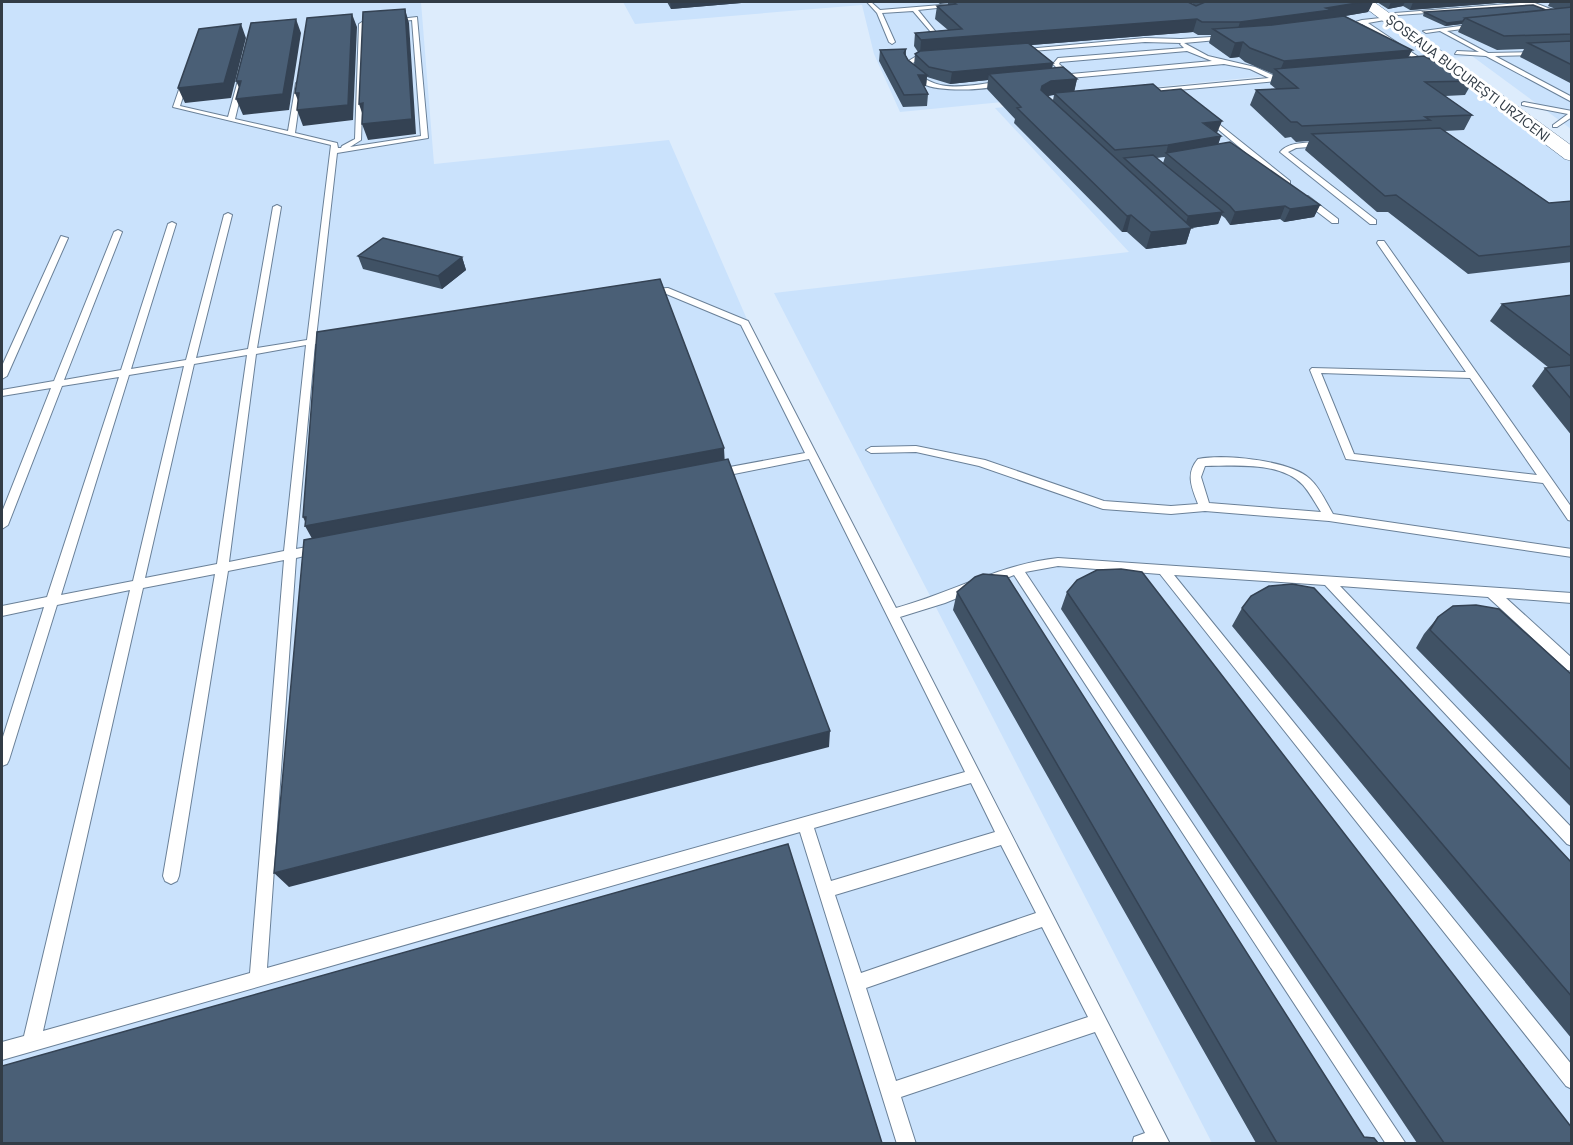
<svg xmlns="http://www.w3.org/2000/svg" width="1573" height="1145" font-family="'DM Sans',sans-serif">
<rect width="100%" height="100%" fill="#ddecfc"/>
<!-- built -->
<path fill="#cae2fc" d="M2 2H421L434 164 669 140 749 324 1160 1143 2 1144Z
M623 2H1571V129L1472 56 900 112 874 54 862 5 635 24Z
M1444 65 1571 162V1143H1212L774 293 1129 252 995 108Z"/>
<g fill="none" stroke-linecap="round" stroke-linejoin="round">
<defs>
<path id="lane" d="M867 2H871L880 10 953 4 956 6 918 10 939 36 936 38 913 11 882 13 895 42 892 44 889 42 877 13Z
M1532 2 1572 17V21L1531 6 1398 15 1395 13Z
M417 17 428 138 337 153 316 338 333 335 338 338 336 340 315 344 296 549 318 545 324 549 322 552 296 558 267 968 965 772 809 459 719 477 715 476 714 473 719 469 805 453 741 325 664 293 650 295 646 292 650 289 668 288 748 321 896 608C951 593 1001 564 1058 558L1572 593V603L1506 598 1572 658V671L1567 670 1488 597 1340 586 1572 828V846L1567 844 1325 585 1174 575 1572 1065V1089L1566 1086 1160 574 1058 566 1025 572 1406 1144H1386L1014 575 945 603 900 617 1170 1144H1132L1134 1137 1145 1133 1095 1032 901 1097 916 1144H897L800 832 2 1060V1042L24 1036 130 590 57 605 9 760 7 764 2 766V740L44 607 2 616V606L47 597 119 377 62 386 8 525 2 529V512L51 388 2 396V390L54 381 114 232 118 230 122 232 64 380 121 370 168 224 172 222 176 224 131 369 186 360 224 215 228 213 232 215 196 358 248 349 273 207 277 205 281 207 257 348 307 340 331 145 173 107 183 78 186 76 189 78 180 106 228 117 240 73 243 71 246 73 235 119 288 131 296 83 299 81 302 83 295 133 337 143 338 148H341L342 146 355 139 359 24 362 22 365 24 361 140 350 147 421 136 412 20 394 22 391 20ZM306 345 284 551 229 562 256 354ZM247 355 217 564 145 578 194 364ZM184 366 133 581 61 595 129 375ZM284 560 250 973 43 1031 143 588 215 574 163 876 165 881 171 884 177 881 179 876 228 571ZM971 783 995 832 831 881 814 828ZM1001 845 1036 913 861 973 835 895ZM1042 927 1088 1017 896 1081 866 988Z
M1390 17V19L1368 23 1429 64V66H1425L1362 24 1345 28 1342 26 1362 20Z
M1475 24 1477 27 1447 31 1488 53 1538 52 1536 55 1495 56 1572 97V102L1486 56 1455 54 1457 51 1479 52 1440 31 1426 33 1423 31Z
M1226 36 1228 39 1184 43 1208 56 1255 67 1277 77 1288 76 1291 78 1288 80 1144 93 1142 92V90L1269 78 1250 69 1224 64 1059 79 1057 76 1064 75 1053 64 1058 58 1184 48 1180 44 1181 43 1145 42 1019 52 1016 50 1145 38 1181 39ZM1187 51 1212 61 1071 74 1059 64 1060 62Z
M932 56V58L918 60 911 64C931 97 971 85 1003 81L1006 83C990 91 940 92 923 84 914 79 910 71 905 63L915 57Z
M1524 102 1572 111V117L1557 127H1553V125L1568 114 1522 105V103Z
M1206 117H1210L1290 181V185H1284L1206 119Z
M1325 143V145L1323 146 1296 148 1288 152 1376 220V224H1370L1280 152C1288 141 1313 142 1325 143Z
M1302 196H1308L1338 219V223H1332L1302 200Z
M61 236 68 238 7 376 2 379V366Z
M1378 241H1384L1572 508V521L1568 520 1543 483 1346 459 1310 370 1312 368 1466 372 1377 243ZM1321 373 1470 378 1537 475 1354 454Z
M916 446 985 460 1104 501 1171 506 1198 504C1192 488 1185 474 1198 459 1224 454 1290 460 1310 479 1320 488 1326 502 1333 514L1572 549V557L1329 521 1205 511 1171 514 1103 509 979 466 916 452 871 453 866 450 871 447ZM1205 466C1235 466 1280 461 1303 485 1310 493 1315 503 1321 512L1209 503 1201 477Z"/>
<path id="highway" d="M1358 2H1374L1572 146V161L1565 159Z"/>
</defs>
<!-- lane casing -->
<use href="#lane" stroke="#6a8098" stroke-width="2"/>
<!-- highway casing -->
<use href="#highway" stroke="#6a8098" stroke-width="1"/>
<!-- lane -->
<use href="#lane" fill="#fff" fill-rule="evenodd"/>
<!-- highway -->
<use href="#highway" fill="#fff" fill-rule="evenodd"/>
</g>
<!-- wall -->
<path fill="#405265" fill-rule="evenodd" d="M667 2H753L671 9Z
M937 2H1188L1192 4 1193 2H1373L1368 12 1345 16 1412 50 1408 57 1473 81 1465 95 1445 96 1472 115 1464 130 1444 131 1549 203 1572 201V262L1468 274 1388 212H1377L1305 150 1309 141 1296 142 1291 137 1285 138 1250 105 1256 90 1276 89 1270 84 1273 74 1245 62 1239 57 1230 58 1209 43 1211 35H1198L1193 32 1031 45 1053 63 1052 68 1077 79 1074 91 1217 133 1221 136 1218 144 1320 205 1314 217 1284 222 1280 219 1230 225 1225 218 1221 215 1218 224 1191 228 1186 244 1146 249 1127 232H1122L1014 123 1015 119 987 89 988 80 950 84 927 77 926 86H924L928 94 927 106 903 107 879 61 880 50 906 49V56L908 60 914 65 915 54 918 52 914 46 915 33 948 30 935 19 937 6 948 5V3L940 4ZM1052 95H1054L1053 100 1048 96ZM1165 157 1163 163 1156 158Z
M1377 2H1510L1410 10 1403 6 1388 9Z
M1550 2H1572V84L1520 57 1524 49 1497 50 1458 32 1462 24 1445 26 1423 16 1424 12 1546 10 1556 9 1548 6Z
M358 256 462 257 466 270 442 289 363 269Z
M1572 295V436L1532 386 1545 368H1549L1490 321 1502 304Z
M957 592 1364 1137 1378 1143H1256L953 610Z
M1067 592 1572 1143H1417L1061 609Z
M1242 608 1572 863V1039L1232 626Z
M1438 617 1572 675V808L1416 648 1424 634Z"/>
<!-- shaded-wall -->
<path fill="#344253" d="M670 2H753L671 9Z
M1363 2H1373L1368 12 1236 35 1240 22Z
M1391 2H1405L1403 6 1388 9Z
M1413 2H1510L1410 10Z
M405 9 409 23 416 134 368 140 362 124Z
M352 14 357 27 353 120 303 126 297 110Z
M296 19 301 33 289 110 243 115 236 99Z
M1197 19 1193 32 920 54 921 40Z
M1463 21 1462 24 1445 26 1447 23Z
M241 24 246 38 231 98 185 103 178 88Z
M1243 42 1239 57 1230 58 1235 43Z
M1412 50 1405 64 1279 73 1284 61Z
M1053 63 1051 74H989L988 80 950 84 952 72Z
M918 75H927L926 86 917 87Z
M1077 79 1074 93H1054V95L1048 96 1039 101 1042 86 1051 81Z
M236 81H241L243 96Z
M295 93H299L301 108Z
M363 103 364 119 359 104Z
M1222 121 1217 133 1203 123Z
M1221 136 1217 148 1166 153 1165 157 1168 145Z
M1320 205 1314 217 1284 222 1290 209Z
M1285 206 1280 219 1230 225 1235 212Z
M1223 212 1218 224 1191 228 1186 244 1146 249 1151 232 1184 229 1188 216Z
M1131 215 1127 232H1122L1127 216Z
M462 257 466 270 442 289 438 276Z
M724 448 725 466 315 544 305 526H307L303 517Z
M830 731 829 747 289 887 274 873Z"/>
<!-- building -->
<path fill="#4a5f76" stroke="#344253" stroke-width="1.5" d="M953 2H1188L1196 6 1203 3 1201 2H1363L1326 8 1331 10 1240 22H1202L1197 19 921 40 915 33 962 29 937 6 956 4Z
M1533 5 1546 10 1465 18 1463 21 1447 23 1424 12Z
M1572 7V34L1504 36 1465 18Z
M405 9 412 119 362 124 363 103 359 104 363 12Z
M352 14 348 105 297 110 299 93H295L307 18Z
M1344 16 1412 50 1284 61 1250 48 1243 42 1235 43 1213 29 1272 25Z
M296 19 283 94 236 99 241 81H236L251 23Z
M241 24 224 83 178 88 199 29Z
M1572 41V65L1528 43Z
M1028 43 1053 63 952 72 929 67 915 54 920 51Z
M906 49 904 53 908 60 927 75H918L928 94 904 95 880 50Z
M1424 56 1473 81 1425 82 1472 115 1425 117 1430 120 1302 126 1297 122H1291L1256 90 1298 88 1275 69Z
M1063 67 1077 79 1051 81 1042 86 1041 90 1192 228 1151 232 1131 215 1127 216 1017 108 1021 107 989 74Z
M1153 84 1161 91 1181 89 1222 121 1203 123 1221 136 1168 145 1115 150 1054 93Z
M1440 128 1549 203 1572 201V246L1479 256 1396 195 1385 196 1312 134Z
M1230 142 1320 205 1290 209 1285 206 1235 212 1230 206 1166 153Z
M1153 155 1223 212 1188 216 1124 158Z
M383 238 462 257 438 276 358 256Z
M660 279 724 448 305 526 306 517H303L317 332Z
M1572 295V357L1502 304Z
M1572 365V400L1545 368Z
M728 459 830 731 274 873 304 540Z
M1121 569 1142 572 1572 1128V1143H1444L1067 592 1077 580 1097 570Z
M983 574 1007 576 1364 1137 1374 1138 1378 1143H1277L957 592 975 577Z
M1292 584 1314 588 1572 863V997L1242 608 1251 596 1269 586Z
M1476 605 1499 609 1572 675V771L1430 630 1438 617 1453 606Z
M788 844 882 1143H2V1066Z"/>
<g text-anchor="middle" stroke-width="6" stroke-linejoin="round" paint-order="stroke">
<!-- far-street labels -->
<g font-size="14" fill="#323c46" stroke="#fff">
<text transform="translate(1468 78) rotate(37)" y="5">ȘOSEAUA BUCUREȘTI URZICENI</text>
</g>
</g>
<!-- border -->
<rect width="1573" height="1145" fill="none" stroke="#323c46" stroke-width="6"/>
</svg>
